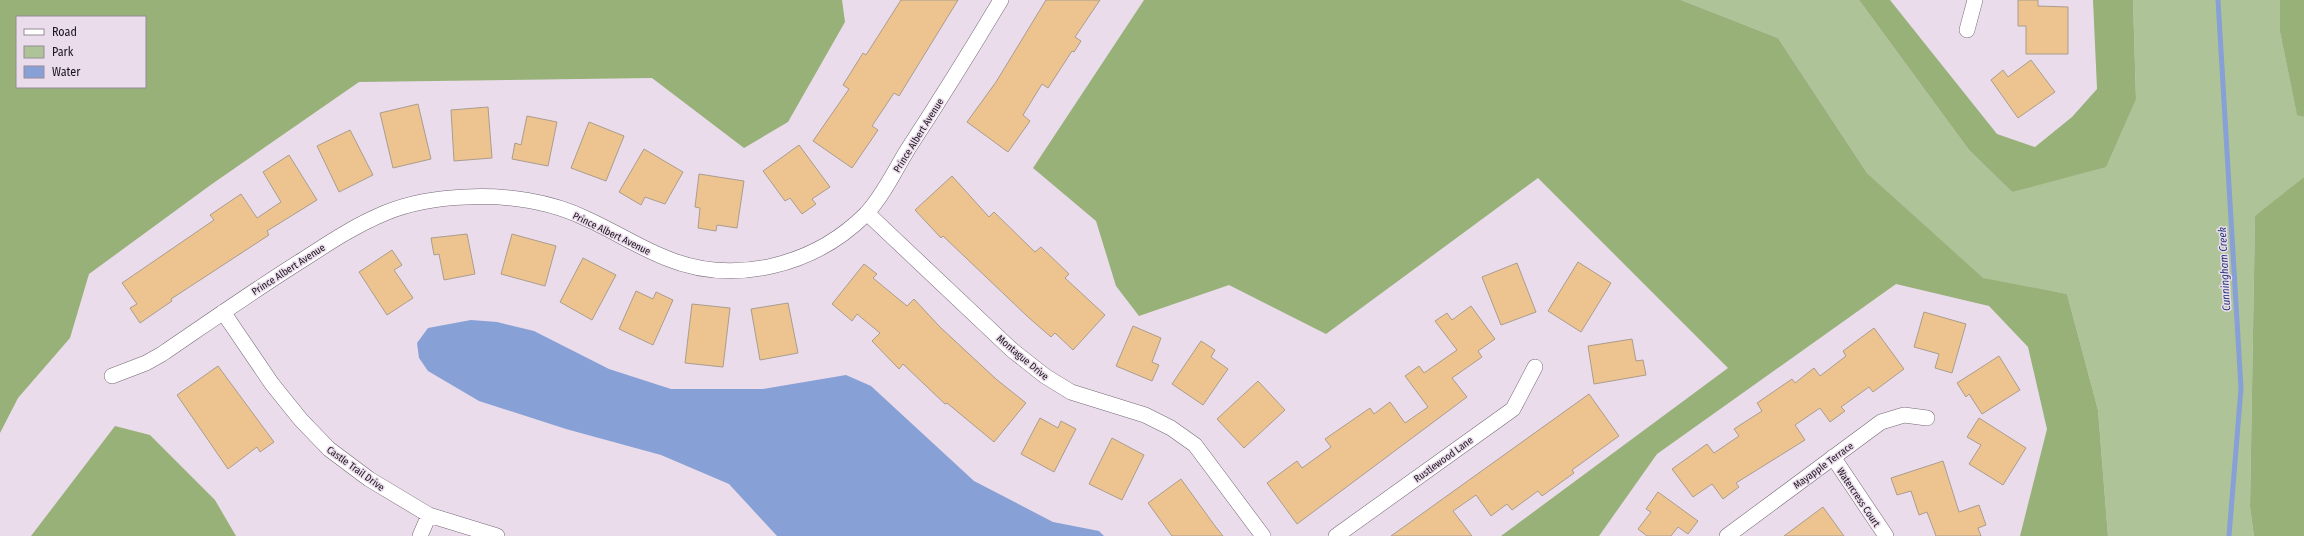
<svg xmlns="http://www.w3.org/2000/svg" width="2304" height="536" font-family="'Fira Sans Condensed',sans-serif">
<rect width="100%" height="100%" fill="#ebdcec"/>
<!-- green -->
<path fill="#afc399" d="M1681 0H1859L1969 150 2012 192 2136 99 2133 0H2280V32L2297 114 2304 117V177L2255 217 2250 507 2254 536H2108L2098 410 2067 294 1983 279 1867 173 1778 38Z"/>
<!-- forest -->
<path fill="#97b179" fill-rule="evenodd" d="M0 0H842L845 22 788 122 744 148 652 78 359 82 212 184 89 274 70 338 18 398 0 433ZM17 17H145V87H17Z
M1144 0H1681L1778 38 1867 173 1983 278 2067 294 2098 410 2108 536H2020L2047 429 2028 347 1989 306 1896 284 1657 454 1599 536H1501L1728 368 1538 178 1326 334 1229 285 1139 316 1116 286 1096 221 1033 168Z
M1859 0H1890L1997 134 2035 147 2072 117 2097 89 2093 0H2133L2136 99 2106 167 2012 192 1969 150Z
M2280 0H2304V117L2297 115 2280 32Z
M2304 177V536H2254L2250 507 2255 216Z
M115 426 150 435 215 500 236 536H31Z"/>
<!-- water -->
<path fill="#87a0d5" d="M471 320 497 322 534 331 609 369 671 389H763L846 375 871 386 974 481 1053 522 1099 531 1104 536H777L729 484 661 455 566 429 479 401 428 371 419 358 417 343 428 328Z"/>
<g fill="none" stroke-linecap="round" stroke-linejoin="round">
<!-- stream -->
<path stroke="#87a0d5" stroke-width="5" d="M2218 0 2241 388 2229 536"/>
</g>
<!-- building -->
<path fill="#edc38f" stroke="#aa9d8e" d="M901 0H958L899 96 894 93 872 126 878 130 852 168 813 141 849 89 843 85 863 53 866 55Z
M1046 0H1100L1075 37 1081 41 1074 52 1072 51 1048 88 1042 84 1023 115 1030 121 1008 152 967 122 996 82Z
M2018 0H2038V6L2068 7V54H2026V26H2018Z
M2031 60 2055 92 2018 118 1991 80 2003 70 2008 77Z
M418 104 431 159 393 168 380 113Z
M488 107 492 158 454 161 451 110Z
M527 116 557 122 548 166 512 159 515 143 521 145Z
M589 122 624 136 606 181 571 168Z
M350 130 373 175 339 192 317 146Z
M799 145 830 187 812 199 816 204 802 214 790 198 785 201 763 171Z
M644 149 683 172 665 204 645 197 641 205 619 192Z
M289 155 317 200 267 231 269 235 171 299 172 301 140 323 130 308 137 304 122 283 214 220 210 215 241 194 257 218 281 202 263 172Z
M699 174 744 181 737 228 717 225 716 231 698 228 700 208 695 207Z
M952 176 989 217 994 212 1035 252 1041 247 1069 274 1065 278 1105 315 1073 350 1055 333 1051 337 1028 317 943 236 941 238 915 210Z
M467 234 475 274 444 280 439 254 434 255 431 238Z
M512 234 556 246 545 286 501 274Z
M392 250 402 265 394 270 413 298 387 315 359 272Z
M583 258 616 275 592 320 560 302Z
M1578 262 1611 283 1581 332 1548 311Z
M1517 263 1536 312 1501 325 1482 277Z
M864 264 877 274 873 278 907 306 914 299 940 327 996 379 1026 403 994 442 947 403 945 404 903 364 899 369 872 341 880 333 857 314 852 321 832 304Z
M636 291 653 299 656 292 673 300 653 345 619 329Z
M788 303 798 353 760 360 751 309Z
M692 304 730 308 723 367 685 363Z
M1471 306 1495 339 1478 351 1482 357 1452 378 1467 397 1297 524 1267 483 1297 461 1302 468 1331 447 1325 439 1370 408 1374 414 1390 402 1405 423 1428 407 1405 376 1419 366 1424 373 1457 350 1435 321 1447 313 1452 320Z
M1924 312 1966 324 1952 373 1935 368 1939 354 1914 347Z
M1133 326 1161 338 1152 362 1159 365 1152 381 1116 366Z
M1874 328 1904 369 1873 392 1869 387 1841 407 1845 411 1830 422 1820 408 1795 425 1805 440 1736 483 1739 487 1723 499 1712 484 1693 497 1672 469 1707 444 1714 453 1739 436 1734 429 1762 411 1757 403 1792 379 1795 383 1814 368 1820 376 1846 356 1843 351Z
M1632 339 1636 361 1643 360 1646 375 1594 384 1588 346Z
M1201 341 1215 350 1211 357 1228 369 1203 405 1172 384Z
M1999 356 2020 390 1982 414 1969 394 1966 397 1957 383Z
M218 366 274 442 260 452 257 447 228 469 177 395Z
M1258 381 1285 410 1244 448 1217 419Z
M1589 394 1619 436 1572 470 1574 473 1542 496 1538 491 1512 510 1507 504 1491 516 1476 495 1453 511 1472 536H1391Z
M1040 418 1058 428 1061 421 1076 429 1054 472 1021 454Z
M1979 418 2026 448 2003 485 1969 464 1981 445 1967 437Z
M1112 438 1144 455 1122 500 1089 484Z
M1943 461 1959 512 1979 505 1986 525 1978 528 1981 536H1936L1927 512 1919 515 1911 491 1897 495 1891 478Z
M1181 479 1215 526 1223 536H1172L1148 503Z
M1658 492 1698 521 1688 534 1678 527 1671 536H1647L1638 529 1651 512 1646 509Z
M1823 507 1844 536H1784Z"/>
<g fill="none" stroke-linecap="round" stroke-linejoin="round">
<defs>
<path id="minor" d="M1967 30 1975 0
M867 213 1012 350 1045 376 1071 392 1145 415 1171 428 1195 445 1263 536
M223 312 272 384 301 420 329 449 369 479 429 515 497 536
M112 376 146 363 162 354C209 322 256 289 304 259 330 242 356 225 385 213 409 203 440 198 466 197 506 195 550 201 587 219 614 231 638 247 666 258 734 286 814 266 866 214 883 196 895 170 908 149 940 100 971 50 1001 0
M1833 457 1886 536
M420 536 429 515
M1336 536 1513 409 1535 367
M1727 536 1881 422 1904 415 1927 418"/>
</defs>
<!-- minor casing -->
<use href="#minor" stroke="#756876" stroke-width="16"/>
<!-- minor -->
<use href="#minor" stroke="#fff" stroke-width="15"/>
</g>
<g text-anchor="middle" stroke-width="3" stroke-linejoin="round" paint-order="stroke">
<!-- street labels -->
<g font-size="10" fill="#19141a" stroke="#ebdcec">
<text transform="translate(918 135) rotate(-58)" y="4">Prince Albert Avenue</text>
<text transform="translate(612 233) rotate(26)" y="4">Prince Albert Avenue</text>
<text transform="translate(288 269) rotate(-33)" y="4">Prince Albert Avenue</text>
<text transform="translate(1023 357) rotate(40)" y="4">Montague Drive</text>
<text transform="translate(1443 459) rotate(-36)" y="4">Rustlewood Lane</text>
<text transform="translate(1823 465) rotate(-36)" y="4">Mayapple Terrace</text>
<text transform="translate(356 468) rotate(36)" y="4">Castle Trail Drive</text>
<text transform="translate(1859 497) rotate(56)" y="4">Watercress Court</text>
</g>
<!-- water labels -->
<g font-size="11" font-style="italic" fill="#1f3978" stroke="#ebdcec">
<text transform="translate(2224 269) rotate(-93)" y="4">Cunningham Creek</text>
</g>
</g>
<!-- legend -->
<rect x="16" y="16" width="130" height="72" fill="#ebdcec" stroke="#978c98"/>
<rect x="24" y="29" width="20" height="6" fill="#ffffff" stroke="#978c98"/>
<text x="52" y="36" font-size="12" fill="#19141a">Road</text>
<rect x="24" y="46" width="20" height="12" fill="#afc399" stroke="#978c98"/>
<text x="52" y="56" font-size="12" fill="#19141a">Park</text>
<rect x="24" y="66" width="20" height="12" fill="#87a0d5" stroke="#978c98"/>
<text x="52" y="76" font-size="12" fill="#19141a">Water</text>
</svg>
